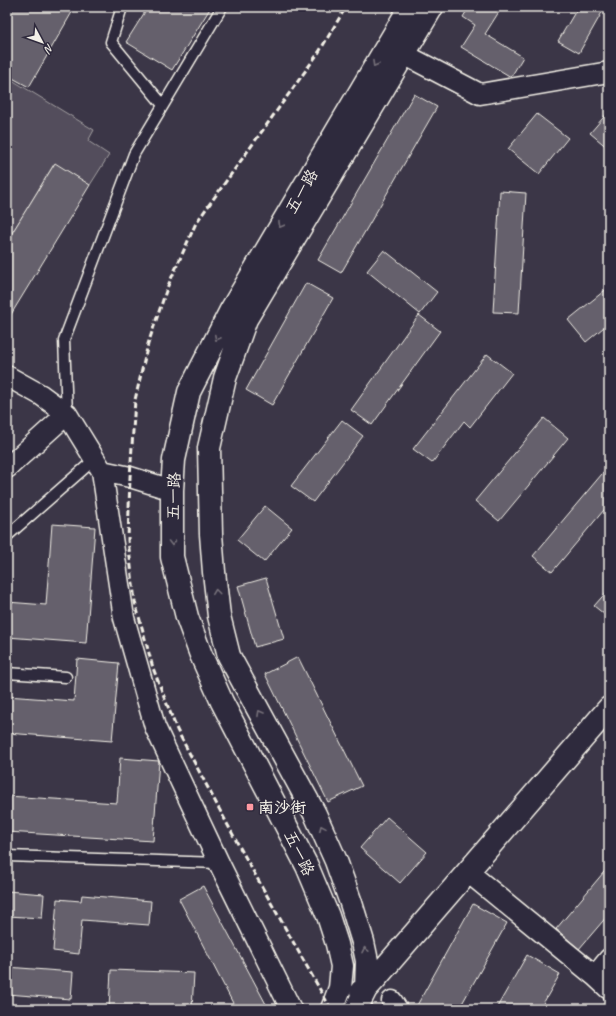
<svg xmlns="http://www.w3.org/2000/svg" width="616" height="1016" font-family="Caveat,'LXGW WenKai TC',sans-serif">
<rect width="100%" height="100%" fill="#3b3647"/>
<filter id="ink" filterUnits="userSpaceOnUse"><feTurbulence type="fractalNoise" baseFrequency=".025" numOctaves="2"/><feDisplacementMap in="SourceGraphic" scale="8" xChannelSelector="R" yChannelSelector="G"/><feConvolveMatrix kernelMatrix="1 2 1 2 8 2 1 2 1" color-interpolation-filters="sRGB"/></filter>
<g filter="url(#ink)">
<!-- green -->
<path fill="#534e5c" stroke="#a4a0a2" d="M7 77 94 130 88 141 109 155 90 185 54 164 7 241Z"/>
<!-- building -->
<path fill="#65616c" stroke="#f4f1e8" d="M7 7H75L29 87 7 75Z
M148 7H211L172 70 126 42Z
M469 7H502L485 34 523 57 511 77 461 47 475 25 463 17Z
M578 7H605L579 53 558 41Z
M414 94 437 107 341 273 318 260Z
M609 111V149L590 133Z
M537 114 568 138 539 174 508 149Z
M55 163 90 185 7 321V241Z
M500 191 526 193 519 313 493 312Z
M384 250 437 292 420 314 367 271Z
M306 283 333 298 272 405 246 390Z
M609 287V323L586 342 568 320Z
M419 315 440 331 372 425 351 410Z
M487 354 512 373 470 427 464 421 432 463 413 449Z
M544 418 568 438 499 521 475 501Z
M342 420 363 436 313 502 291 486Z
M607 468 609 469V504L552 572 533 556Z
M265 506 292 528 264 562 237 540Z
M52 524 95 527 86 643 7 637V602L46 605Z
M266 578 284 639 255 647 238 586Z
M609 589V618L594 606Z
M298 657 362 786 328 802 265 674Z
M77 659 119 663 112 741 7 733V696L74 701Z
M120 758 159 761 153 841 7 832V796L117 803Z
M387 817 427 852 400 883 360 848Z
M609 866V914L579 949 556 929Z
M203 886 267 1006 262 1009H236L179 899Z
M7 891 44 894 42 918 7 916Z
M82 895 151 901 149 925 82 920 79 954 53 951 57 899 81 901Z
M473 904 507 923 459 1009H415Z
M527 955 560 974 540 1009H496Z
M7 967 73 972 71 999 7 994Z
M111 970 194 973 192 1009H109Z"/>
<g fill="none" stroke-linecap="round" stroke-linejoin="round">
<defs>
<path id="lane" d="M122 7 111 42 163 105
M67 414 64 340 134 154 222 7
M7 536 95 459
M7 673 66 677
M7 856 219 863"/>
<path id="street" d="M390 47 480 94 609 72
M7 376 41 395 67 414 102 471 130 477 172 490
M7 468 67 414
M102 471 124 618 155 727 219 863 291 1009
M468 872 595 976 609 959
M595 976 609 989
M392 1001 397 1009"/>
<path id="secondary" d="M361 991 366 989 376 978 609 708
M332 1009 340 988 342 966 337 944 328 916 307 866 222 702 201 655 187 617 172 557V490L174 460 189 392 231 310 410 7
M356 1009 366 989 367 961 363 942 351 903 336 861 315 814 229 656 219 616 214 572 211 534 209 448 225 378 246 319 432 7"/>
</defs>
<!-- lane casing -->
<use href="#lane" stroke="#f4f1e8" stroke-width="13"/>
<!-- street casing -->
<use href="#street" stroke="#f4f1e8" stroke-width="23"/>
<!-- secondary casing -->
<use href="#secondary" stroke="#f4f1e8" stroke-width="25"/>
<!-- lane -->
<use href="#lane" stroke="#2f2a3d" stroke-width="10"/>
<!-- street -->
<use href="#street" stroke="#2f2a3d" stroke-width="20"/>
<!-- secondary -->
<use href="#secondary" stroke="#2f2a3d" stroke-width="22"/>
<!-- rail -->
<path stroke="#f4f1e8" stroke-width="3" stroke-dasharray="6 3" stroke-linecap="butt" d="M331 1009 314 979 239 846 177 730 153 668 135 602 128 540 130 477 135 400 148 344 167 288 196 223 319 52 346 7"/>
</g>
<!-- one-way arrows -->
<defs><path id="oneway-chevron" d="M-2-3.5L2.5 0L-2 3.5" fill="none" stroke-width="1.6" stroke-linecap="round" stroke-linejoin="round"/></defs>
<g stroke="#747079">
<use href="#oneway-chevron" transform="translate(375 64) rotate(120)"/>
<use href="#oneway-chevron" transform="translate(281 225) rotate(120)"/>
<use href="#oneway-chevron" transform="translate(217 338) rotate(117)"/>
<use href="#oneway-chevron" transform="translate(172 543) rotate(90)"/>
<use href="#oneway-chevron" transform="translate(216 592) rotate(-97)"/>
<use href="#oneway-chevron" transform="translate(260 713) rotate(-119)"/>
<use href="#oneway-chevron" transform="translate(322 828) rotate(-114)"/>
<use href="#oneway-chevron" transform="translate(365 950) rotate(-102)"/>
</g>
</g>
<!-- markers -->
<rect fill="#ff9aa2" stroke="#2f2a3d" stroke-width="1.5" x="246" y="803" width="8" height="8" rx="2"/>
<g text-anchor="middle" stroke-width="3" stroke-linejoin="round" paint-order="stroke">
<!-- street labels -->
<g font-size="16" fill="#f4f1e8" stroke="#2f2a3d">
<text transform="translate(301 191) rotate(-60)" y="6">五一路</text>
<text transform="translate(173 496) rotate(-88)" y="6">五一路</text>
<text transform="translate(300 853) rotate(64)" y="6">五一路</text>
</g>
<!-- poi labels -->
<g font-size="16" font-weight="bold" fill="#f4f1e8" stroke="#2f2a3d" text-anchor="start">
<text x="258" y="813">南沙街</text>
</g>
</g>
<!-- margin -->
<rect width="616" height="1016" fill="none" stroke="#2f2a3d" stroke-width="24"/>
<rect x="12" y="12" width="592" height="992" fill="none" stroke="#f4f1e8" stroke-width="1.5" filter="url(#ink)"/>
<!-- north arrow -->
<g transform="translate(42 42) rotate(131)" stroke="#2f2a3d" stroke-width="3" paint-order="stroke">
<path d="M0-3L7 15L0 10L-7 15Z" fill="#f4f1e8"/>
<text y="-6" font-size="11" font-weight="bold" text-anchor="middle" fill="#f4f1e8">N</text>
</g>
</svg>
